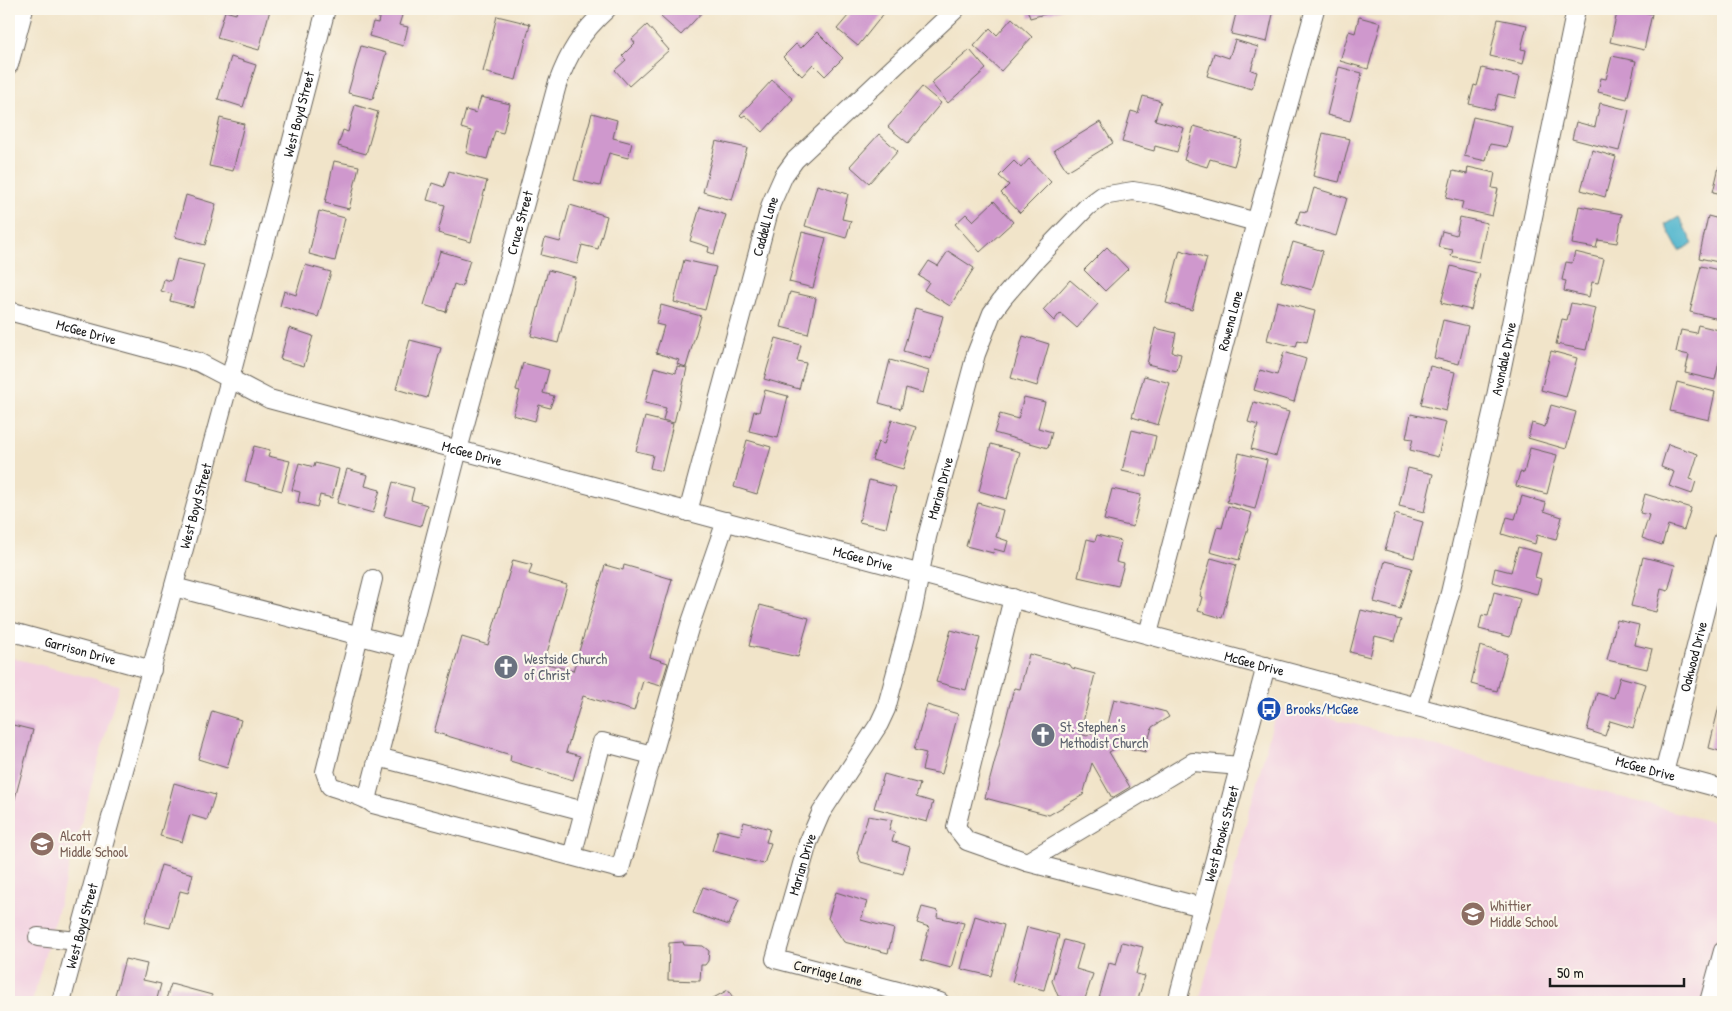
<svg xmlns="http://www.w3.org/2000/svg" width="1732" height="1011" font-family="'Patrick Hand',sans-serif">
<rect width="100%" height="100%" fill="#fbf7ec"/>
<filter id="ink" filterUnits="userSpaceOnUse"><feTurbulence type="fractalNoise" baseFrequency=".02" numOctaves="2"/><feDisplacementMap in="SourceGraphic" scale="10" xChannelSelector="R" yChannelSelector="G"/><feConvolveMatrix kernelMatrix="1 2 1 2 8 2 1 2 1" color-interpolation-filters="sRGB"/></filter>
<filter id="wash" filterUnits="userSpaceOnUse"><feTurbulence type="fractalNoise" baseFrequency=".0096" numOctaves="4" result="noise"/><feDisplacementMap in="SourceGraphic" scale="20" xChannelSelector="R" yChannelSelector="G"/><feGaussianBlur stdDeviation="1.12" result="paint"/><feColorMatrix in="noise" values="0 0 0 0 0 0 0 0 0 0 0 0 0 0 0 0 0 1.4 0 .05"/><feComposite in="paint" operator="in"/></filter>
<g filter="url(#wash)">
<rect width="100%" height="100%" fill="#f1e4c9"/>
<!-- built -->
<path fill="#f2cfe0" d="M9 657 119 685 32 1002H9Z
M1291 707 1723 825V1002H1199L1275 714Z"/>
<!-- water -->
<path fill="#4fb5cd" stroke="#366874" d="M1679 217 1693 244 1679 251 1665 225Z"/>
<g id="blocks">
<!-- building -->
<path fill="#cf98cd" d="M237 9H265L270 10 259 50 217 38 225 11 236 14Z
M381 9H404L399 25 408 27 403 46 369 36 373 22 378 23Z
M669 9H705L681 35 661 17Z
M854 9H881L885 12 858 46 837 29Z
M1027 9H1063L1030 18Z
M1237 9H1274L1267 42 1231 34Z
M1618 9H1630L1652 14 1644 50 1610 42Z
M497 16 530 24 516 80 483 72Z
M1359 17 1381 23 1368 69 1340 61 1349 31 1355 33Z
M1012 18 1032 37 1001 71 974 46 990 28 997 35Z
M1498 19 1527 25 1521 49 1526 50 1523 64 1490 56Z
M647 25 669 50 629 86 615 70 626 60 622 56 635 43 632 39Z
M817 32 843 58 825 76 813 64 802 76 783 57 796 44 801 48Z
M1235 40 1258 47 1251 70 1257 72 1252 89 1207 76 1214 53 1229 58Z
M361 46 386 53 373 99 348 93Z
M970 50 986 69 948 103 931 83Z
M1612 56 1636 61 1627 99 1598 92 1601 78 1606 79Z
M231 57 256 65 243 107 218 99Z
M1339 67 1362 73 1350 121 1327 115Z
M1482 68 1520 77 1515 98 1498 94 1494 110 1469 104 1474 85 1477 86Z
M772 80 793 99 763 132 745 115 742 117 740 115Z
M922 87 941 103 908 143 888 127Z
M1143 96 1161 101 1155 120 1184 128 1177 152 1155 146 1154 151 1122 142 1131 111 1138 113Z
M481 97 510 104 503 133 495 131 487 159 466 153 471 131 461 128 466 110 476 113Z
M1600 103 1629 110 1619 151 1572 139 1576 122 1595 127Z
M355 105 378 112 366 154 338 146 343 130 348 132Z
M592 113 617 120 613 138 632 143 628 158 609 153 600 186 574 180Z
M1473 117 1512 126 1507 147 1490 144 1486 161 1464 156Z
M220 118 244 124 233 171 209 166Z
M1100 122 1113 143 1067 171 1054 150Z
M1194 126 1242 140 1234 166 1210 159 1207 167 1184 160Z
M1323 133 1350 139 1339 182 1313 176Z
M879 134 898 151 869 183 850 166Z
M716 141 747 148 732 200 703 192Z
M1592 150 1616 157 1605 197 1581 190Z
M1723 150V194L1713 192Z
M1029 159 1051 182 1020 213 1001 193 1009 185 999 176 1014 161 1021 168Z
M334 161 359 166 349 209 325 203Z
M1468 167 1495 173 1492 188 1498 189 1492 216 1461 209 1463 202 1446 198 1453 171 1467 174Z
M449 171 487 181 471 242 438 233 445 205 427 200 432 183 444 187Z
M817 185 848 194 842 219 851 221 846 238 805 226Z
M1314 188 1347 198 1336 236 1296 224 1300 211 1307 212Z
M186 195 216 204 205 245 175 237Z
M994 201 1013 222 980 252 955 224 966 214 973 221Z
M570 205 607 216 598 249 582 245 577 264 541 255 545 238 560 242Z
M1579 206 1622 214 1617 243 1598 240 1596 248 1572 244Z
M700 207 726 215 714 254 708 252 709 247 690 241Z
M319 211 345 218 335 261 309 254Z
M1708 216 1723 220V263L1699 258Z
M1460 217 1487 223 1479 262 1451 256 1453 250 1438 247 1442 231 1456 235Z
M802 232 826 238 813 288 789 282Z
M1293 242 1323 251 1312 290 1281 281Z
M1107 247 1128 269 1105 291 1084 270Z
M1180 250 1207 258 1192 310 1166 303Z
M440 251 470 260 462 287 454 284 446 312 424 305Z
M948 251 974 268 950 306 924 290 929 282 919 276 929 261 938 266Z
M1575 252 1604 259 1598 283 1592 282 1589 297 1564 291 1566 281 1562 280 1566 262 1572 263Z
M177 259 204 265 193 307 170 301 172 294 161 291 164 279 171 281Z
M684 260 716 267 705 310 674 302Z
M305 265 331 272 318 317 280 306 284 291 296 295Z
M1451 266 1480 274 1471 310 1441 303Z
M1701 266 1723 271V320L1690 312Z
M548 270 575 277 558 343 531 336Z
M1070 280 1098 304 1077 328 1060 313 1054 321 1043 310Z
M790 292 816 298 808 334 781 327Z
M1277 301 1315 311 1307 342 1298 340 1296 347 1267 340Z
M1571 303 1596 308 1586 350 1556 344 1562 319 1567 320Z
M661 305 701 316 686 367 677 364 679 360 656 353 664 326 656 324Z
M915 308 943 316 931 359 903 351Z
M1443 320 1468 326 1459 364 1434 358Z
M1698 325 1723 331V345L1715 380 1685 373 1689 355 1676 352 1681 330 1696 333Z
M289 328 313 336 304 366 280 359Z
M1155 328 1176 333 1172 352 1181 354 1177 371 1147 364Z
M1023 336 1049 344 1037 386 1011 378Z
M776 338 801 345 797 361 806 363 799 389 764 379Z
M410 340 441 348 427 398 396 389Z
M1551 351 1577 358 1566 397 1541 390Z
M1284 352 1306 359 1294 402 1254 390 1260 370 1277 375Z
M890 360 929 371 923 393 906 388 901 409 879 403Z
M523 363 549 370 543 393 554 396 550 408 539 405 535 421 513 415 520 391 516 390Z
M677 366 687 368 674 423 663 420 666 408 645 403 654 367 676 373Z
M1430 366 1455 372 1446 411 1421 405Z
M1144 376 1170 383 1158 425 1132 417Z
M1677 382 1715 392 1709 420 1670 411Z
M765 390 788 396 778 438 749 431 754 411 759 412Z
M1024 397 1045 402 1038 428 1052 432 1048 448 994 433 1000 414 1018 419Z
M1254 402 1289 412 1276 456 1251 449 1258 425 1248 422Z
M1551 405 1576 412 1566 449 1528 438 1532 423 1545 427Z
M1411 414 1446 422 1438 457 1410 450 1413 439 1406 438Z
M645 417 673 424 662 471 650 468 653 455 636 451Z
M892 420 916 427 903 469 872 460 878 442 884 444Z
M1132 430 1156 436 1147 477 1122 471Z
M747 440 771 447 757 494 734 487Z
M991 444 1020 452 1007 499 979 491Z
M1668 444 1698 454 1690 479 1696 481 1692 494 1669 486 1674 472 1661 467Z
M254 446 270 450 268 456 290 461 282 491 245 481Z
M1530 448 1557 455 1547 494 1516 486 1520 472 1524 473Z
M1239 453 1267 460 1255 509 1227 502Z
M299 463 314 467 315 463 339 469 332 498 320 495 317 507 298 502 300 492 292 490Z
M1408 468 1433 474 1424 512 1399 506Z
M347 469 368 475 365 486 380 490 373 513 337 503Z
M869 480 896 487 886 528 859 522Z
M393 482 414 488 411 500 427 505 421 526 384 516Z
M1112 489 1141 495 1133 527 1104 520Z
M1645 494 1691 508 1684 530 1668 525 1662 545 1642 538 1649 515 1640 513Z
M1522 496 1546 503 1544 511 1562 517 1556 540 1537 535 1535 544 1502 534 1507 517 1515 519Z
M978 503 1003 510 996 537 1008 541 1005 552 994 549 993 553 966 546Z
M1228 506 1252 513 1239 560 1210 552 1217 527 1222 528Z
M1395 514 1423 522 1414 558 1385 550Z
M1097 535 1121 541 1116 562 1124 564 1118 586 1078 577 1087 539 1095 541Z
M1518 547 1541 553 1535 577 1541 579 1537 594 1492 582 1495 568 1511 572Z
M1643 557 1675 565 1668 591 1661 589 1656 612 1631 606Z
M1211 558 1236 565 1222 618 1198 611 1202 597 1200 596Z
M513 560 532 565 529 574 567 585 544 663 573 671 605 565 623 570 624 565 672 579 650 657 668 663 661 686 643 681 634 711 583 696 566 752 580 756 573 780 510 761 511 755 434 732 462 637 488 645Z
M1385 561 1412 568 1400 609 1374 602Z
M1494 592 1520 599 1510 637 1479 629 1482 615 1488 616Z
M760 605 809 618 798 657 749 646Z
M1361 610 1401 620 1395 641 1375 636 1370 657 1350 652Z
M1617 620 1639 625 1635 645 1652 649 1647 669 1607 660Z
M951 630 980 638 966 690 936 682Z
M1480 646 1507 654 1497 691 1471 684Z
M1029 654 1070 665 1072 668 1095 674 1080 734 1087 736 1108 724 1114 699 1166 712 1169 717 1152 727 1145 752 1120 746 1109 752 1130 787 1112 798 1092 763 1083 795 1049 815 985 798 1014 688 1020 689Z
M1620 677 1646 684 1633 728 1610 721 1605 736 1587 730 1597 693 1614 698Z
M927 705 958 714 942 774 922 770 926 753 914 750Z
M1719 706 1723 707V752L1709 748Z
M212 711 241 720 227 768 198 759Z
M9 724 33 730 9 821Z
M884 774 920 784 916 797 933 802 927 822 874 808Z
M174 783 215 795 207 820 190 815 182 842 160 836Z
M868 816 892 820 889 830 895 833 892 841 910 847 903 874 861 862 857 853Z
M744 822 770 829 766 842 771 843 764 864 712 851 718 830 740 835Z
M161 865 193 874 188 893 180 891 170 928 145 922Z
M703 887 739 899 729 925 693 913Z
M836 892 867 902 861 920 894 929 888 953 844 942 828 918Z
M922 907 938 911 937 917 964 923 951 968 921 960 929 927 917 923Z
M975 916 1004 925 991 976 961 969Z
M1027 927 1059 935 1044 990 1012 982Z
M1064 940 1083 945 1076 969 1093 974 1084 1002H1078L1058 996 1052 981Z
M683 942 684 945 703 946 709 951 708 961 705 965H701L700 981 668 980 669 943Z
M1122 942 1143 947 1136 974 1145 976 1137 1002H1098L1109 963 1116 965Z
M125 959 147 964 143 980 161 984 156 1002H113Z
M171 984 212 995 210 1002H165Z
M728 990 736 1002H706Z"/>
</g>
</g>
<g filter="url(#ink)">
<use href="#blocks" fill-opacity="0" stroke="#676259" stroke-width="1"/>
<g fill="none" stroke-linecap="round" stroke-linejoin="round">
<defs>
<g id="minor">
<path d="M9 65 24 9"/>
<path id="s1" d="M9 311 198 362 269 399 1723 789"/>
<path id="s2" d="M688 512 771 204 784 175 795 160 956 9"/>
<path d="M373 579 325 772 330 786C341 790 366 797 373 804L620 869 690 625 726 521"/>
<path d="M174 587 406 648"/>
<path d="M1013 598 956 827 967 841 1027 862"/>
<path id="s3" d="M9 631 152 670"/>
<path id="s4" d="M1148 634 1256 222 1315 9"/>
<path id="s5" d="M1417 707 1450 593 1496 396 1576 9"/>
<path d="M378 757 584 811 572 856"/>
<path id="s6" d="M1664 773 1723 540"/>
<path id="s7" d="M368 799 369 792 458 450 557 85C569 52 581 33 607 9"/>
<path d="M584 811 602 742 652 755"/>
<path d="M1202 907 1027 862 1193 762 1240 766"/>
<path d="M38 937 78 941"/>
<path id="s8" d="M61 1002 230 379 326 9"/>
<path id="s9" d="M940 1002 775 959 808 843 821 813 879 724 886 709 913 609 927 537 976 354 992 313 1003 298 1033 263 1087 207 1102 196 1133 191 1158 195 1256 222"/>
<path id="s10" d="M1177 1002 1266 666"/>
<path d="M1709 1002 1723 951"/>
</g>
</defs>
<!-- minor casing -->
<use href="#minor" stroke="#676259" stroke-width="20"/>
<!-- minor -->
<use href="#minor" stroke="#fff" stroke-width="18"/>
</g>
</g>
<!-- icons -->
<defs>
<symbol id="church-disc" viewBox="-11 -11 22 22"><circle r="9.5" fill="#6b7280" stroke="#fbf7ec"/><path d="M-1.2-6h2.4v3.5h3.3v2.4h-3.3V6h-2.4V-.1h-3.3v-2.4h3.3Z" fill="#fff"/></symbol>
<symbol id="bus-disc" viewBox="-11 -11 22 22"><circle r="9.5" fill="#1a4fb4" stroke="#fbf7ec"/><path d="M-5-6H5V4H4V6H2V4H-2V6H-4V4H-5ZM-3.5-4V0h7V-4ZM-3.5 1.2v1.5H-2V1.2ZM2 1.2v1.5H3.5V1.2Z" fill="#fff"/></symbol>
<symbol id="school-disc" viewBox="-11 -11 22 22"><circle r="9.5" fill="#8d6e63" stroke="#fbf7ec"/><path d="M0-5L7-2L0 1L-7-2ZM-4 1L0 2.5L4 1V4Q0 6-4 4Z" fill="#fff"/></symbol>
</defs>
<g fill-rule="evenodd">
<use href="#church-disc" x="492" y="653" width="28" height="28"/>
<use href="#bus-disc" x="1255" y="695" width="28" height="28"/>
<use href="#church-disc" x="1029" y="721" width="28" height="28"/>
<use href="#school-disc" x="28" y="830" width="28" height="28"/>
<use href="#school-disc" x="1459" y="900" width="28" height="28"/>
</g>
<g text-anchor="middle" stroke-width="4.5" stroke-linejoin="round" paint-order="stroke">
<!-- street labels -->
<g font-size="14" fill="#1c1c1c" stroke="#fbf7ec">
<text dy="5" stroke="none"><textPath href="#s8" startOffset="919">West Boyd Street</textPath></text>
<text dy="5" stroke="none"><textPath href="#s7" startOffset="596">Cruce Street</textPath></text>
<text dy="5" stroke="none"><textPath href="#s2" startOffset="296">Caddell Lane</textPath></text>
<text dy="5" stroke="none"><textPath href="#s4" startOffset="324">Rowena Lane</textPath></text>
<text dy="5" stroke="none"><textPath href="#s1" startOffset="80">McGee Drive</textPath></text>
<text dy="5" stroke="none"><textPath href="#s5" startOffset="359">Avondale Drive</textPath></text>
<text dy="5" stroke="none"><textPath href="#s1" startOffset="486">McGee Drive</textPath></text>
<text dy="5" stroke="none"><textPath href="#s9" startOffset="674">Marian Drive</textPath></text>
<text dy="5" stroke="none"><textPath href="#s8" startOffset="514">West Boyd Street</textPath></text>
<text dy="5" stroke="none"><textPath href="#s1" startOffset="891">McGee Drive</textPath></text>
<text dy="5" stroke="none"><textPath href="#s3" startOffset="74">Garrison Drive</textPath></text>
<text dy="5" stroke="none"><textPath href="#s6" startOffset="120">Oakwood Drive</textPath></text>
<text dy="5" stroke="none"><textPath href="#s1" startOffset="1296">McGee Drive</textPath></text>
<text dy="5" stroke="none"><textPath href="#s1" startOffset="1701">McGee Drive</textPath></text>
<text dy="5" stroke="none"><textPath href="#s10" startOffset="174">West Brooks Street</textPath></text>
<text dy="5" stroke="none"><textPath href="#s9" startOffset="269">Marian Drive</textPath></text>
<text dy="5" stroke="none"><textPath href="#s8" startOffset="79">West Boyd Street</textPath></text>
<text transform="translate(828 973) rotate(14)" y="5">Carriage Lane</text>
</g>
<!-- worship labels -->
<g font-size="14" fill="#5b616d" stroke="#fbf7ec" text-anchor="start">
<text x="524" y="664">Westside Church<tspan x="524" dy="16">of Christ</tspan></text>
<text x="1060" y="732">St. Stephen's<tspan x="1060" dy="16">Methodist Church</tspan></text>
</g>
<!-- transit labels -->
<g font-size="14" fill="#164399" stroke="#fbf7ec" text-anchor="start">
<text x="1286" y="714">Brooks/McGee</text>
</g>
<!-- education labels -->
<g font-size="14" fill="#785e54" stroke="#fbf7ec" text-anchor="start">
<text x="60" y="841">Alcott<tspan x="60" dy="16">Middle School</tspan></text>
<text x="1490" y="911">Whittier<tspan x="1490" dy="16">Middle School</tspan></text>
</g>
</g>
<!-- margin -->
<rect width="1732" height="1011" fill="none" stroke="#fbf7ec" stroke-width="30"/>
<!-- scale -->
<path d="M1550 978v8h134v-8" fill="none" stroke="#1c1c1c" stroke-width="2.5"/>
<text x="1557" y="978" font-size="15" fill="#1c1c1c" stroke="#fbf7ec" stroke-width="4" paint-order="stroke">50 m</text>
</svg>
